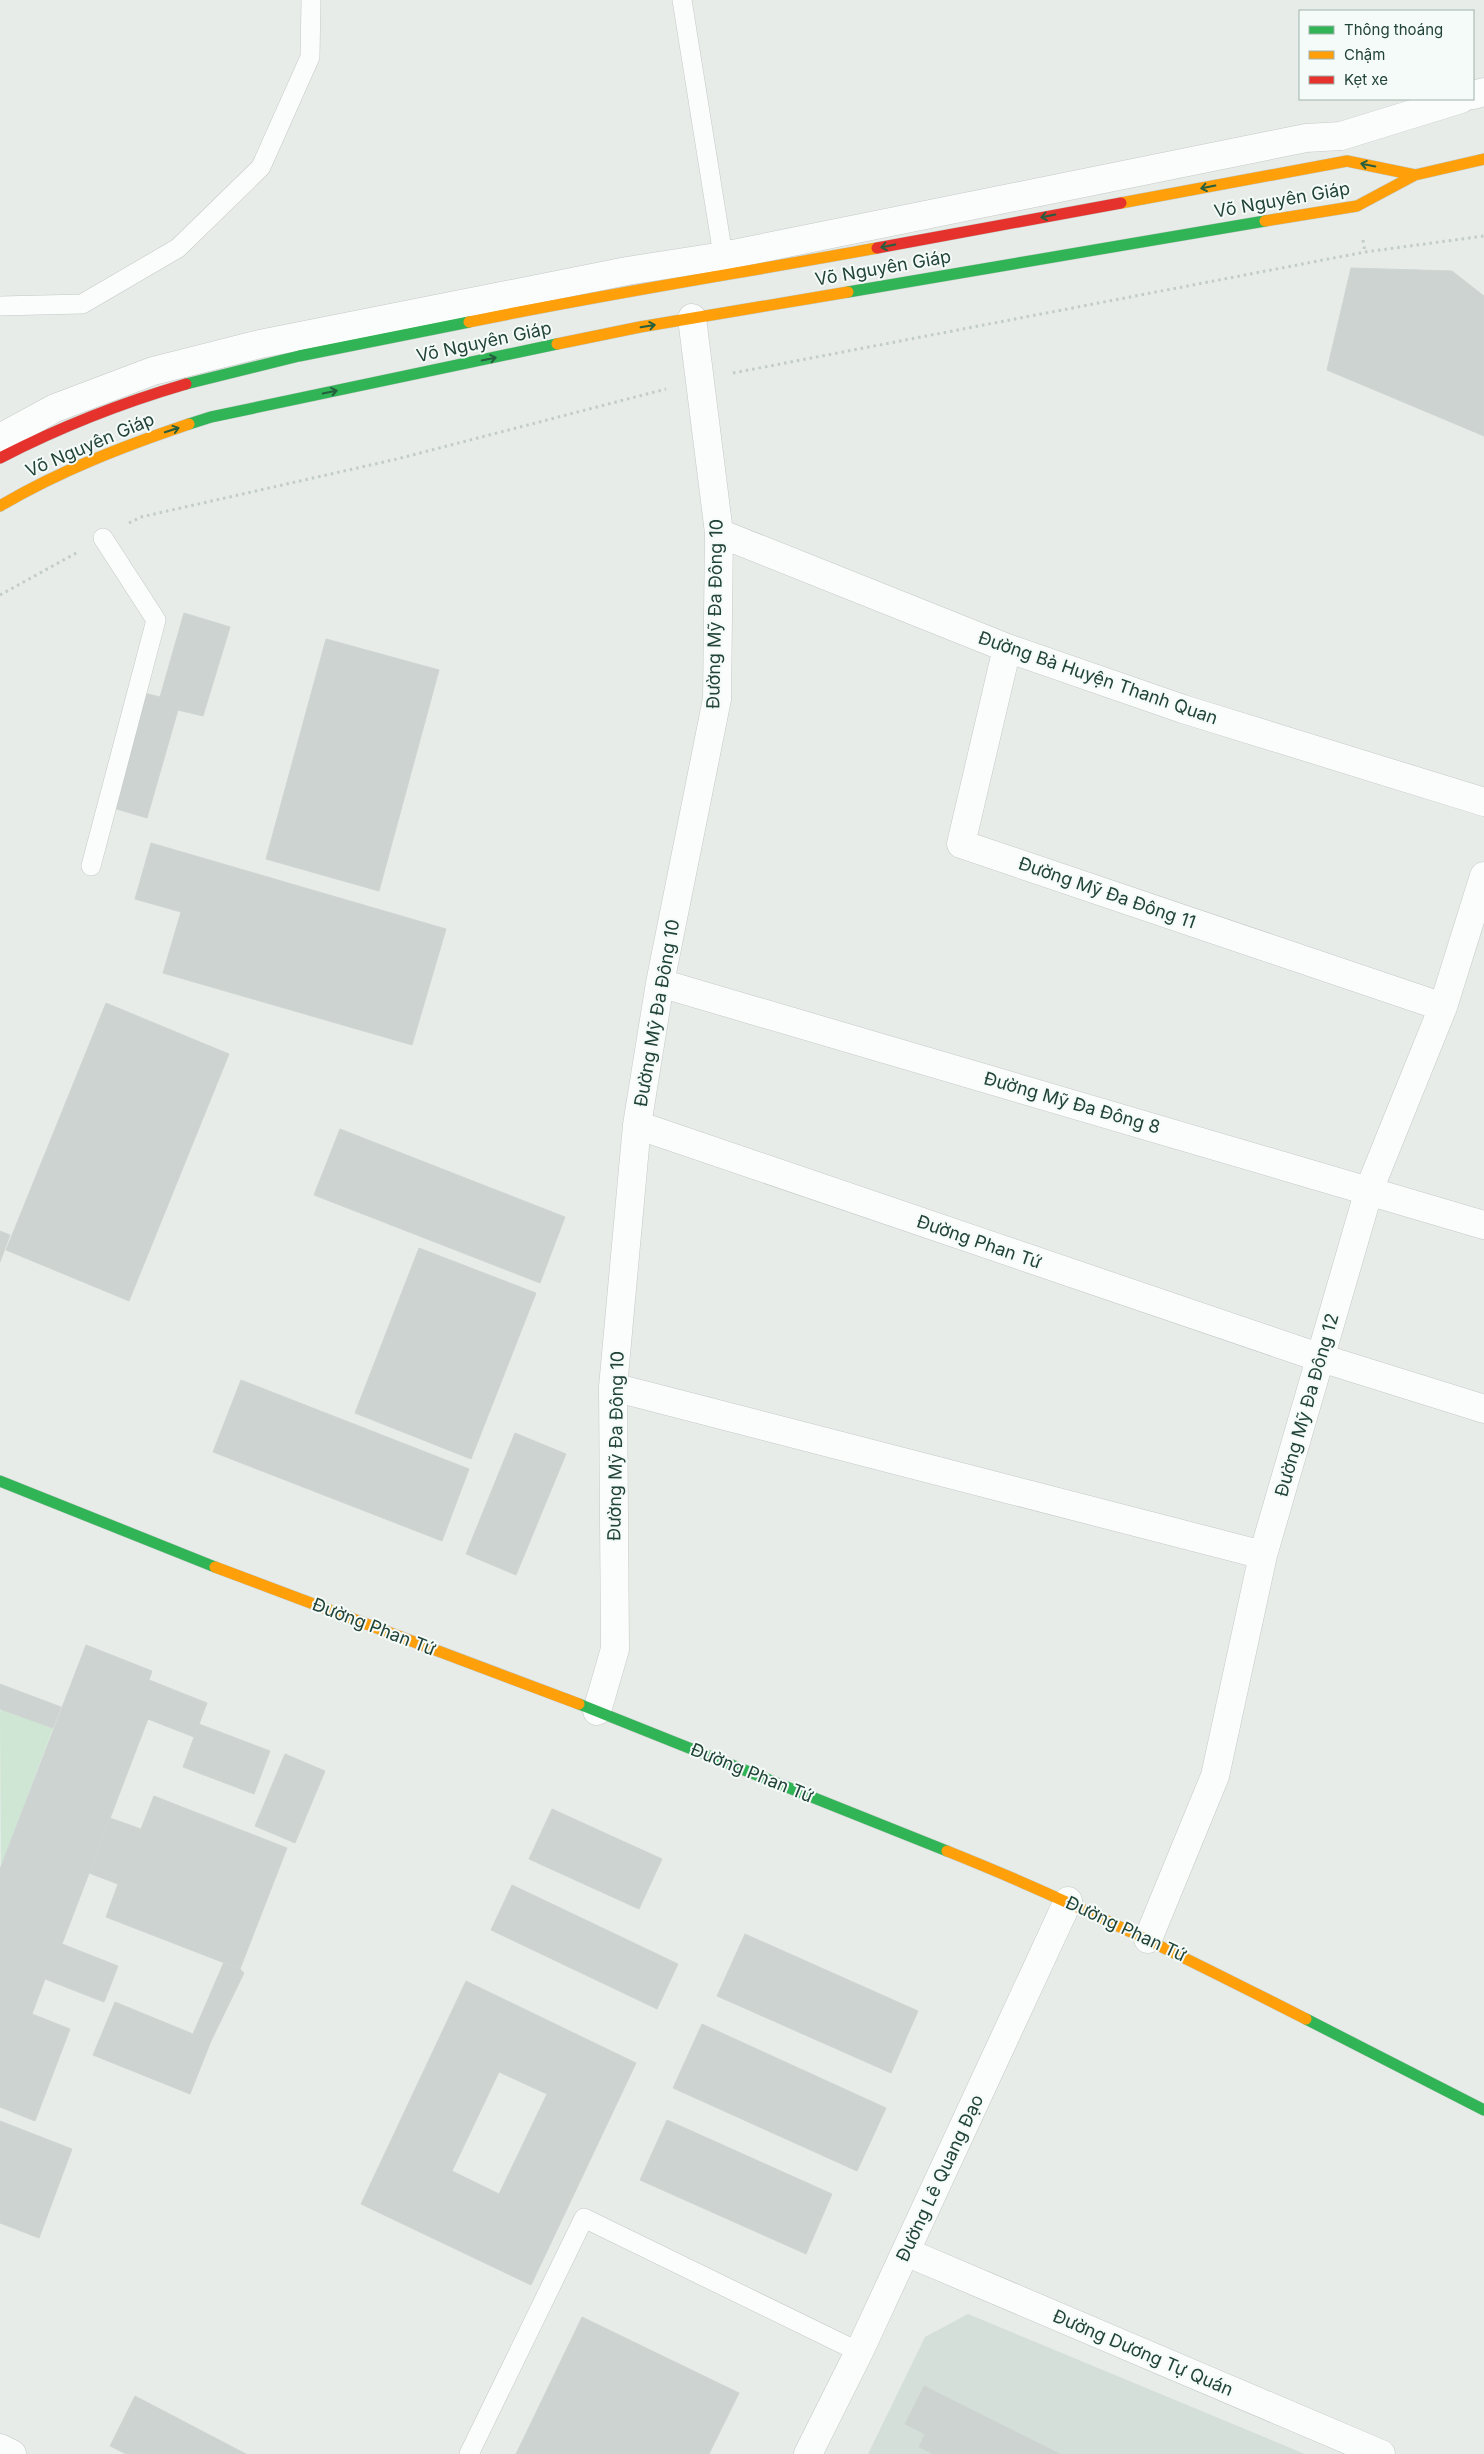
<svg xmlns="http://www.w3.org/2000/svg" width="1484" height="2454" font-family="Inter,sans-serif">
<rect width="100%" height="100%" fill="#e7ece9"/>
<!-- built -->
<path fill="#d4dfd9" d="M968 2314 1305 2454H868L925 2337Z"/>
<!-- green -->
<path fill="#cfe6d5" d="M1 1709 53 1728 1 1867 0 1713Z"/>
<!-- building -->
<path fill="#cdd3d1" stroke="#cfd5d2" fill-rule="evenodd" d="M1351 268 1452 271 1484 296V436L1327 370Z
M184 613 230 627 203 716 178 710 147 818 110 807 144 693 160 697Z
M326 639 439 670 379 891 266 859Z
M151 843 446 929 412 1045 163 973 181 912 135 899Z
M106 1003 229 1054 129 1301 6 1250Z
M340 1129 565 1217 540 1283 314 1195Z
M0 1231 10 1235 0 1262Z
M419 1248 536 1293 471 1459 355 1413Z
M241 1380 469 1469 442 1541 213 1452Z
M515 1433 566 1454 516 1575 466 1554Z
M86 1645 152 1671 149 1680 207 1703 194 1737 148 1719 62 1944 118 1966 104 2002 45 1979 32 2014 70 2029 35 2121 0 2107V1869Z
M0 1684 61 1707 53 1728 0 1709Z
M199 1724 270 1751 254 1794 183 1767Z
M285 1754 325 1771 295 1843 255 1826Z
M154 1796 287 1848 240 1969 106 1917 118 1884 89 1873 110 1818 141 1829Z
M552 1809 662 1859 639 1909 529 1859Z
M512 1885 678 1964 657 2009 491 1930Z
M745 1934 918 2011 891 2073 717 1996Z
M224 1962 240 1969 244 1973 211 2041 190 2094 93 2055 115 2002 193 2034Z
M466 1981 636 2063 531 2285 361 2204ZM499 2072 547 2094 499 2194 452 2171Z
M702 2024 886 2108 857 2171 673 2088Z
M667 2120 832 2194 806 2254 640 2180Z
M0 2121 72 2149 39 2238 0 2223Z
M582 2317 739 2393 709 2454H516Z
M924 2386 1060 2454H933L919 2447 925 2434 905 2424Z
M135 2396 246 2454H126L110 2446Z"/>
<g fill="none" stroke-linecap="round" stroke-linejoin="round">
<defs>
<path id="lane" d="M682 0 725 268
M0 306 82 304 178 248 261 167 310 57 311 0
M91 866 156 620 103 538
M469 2454 584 2218 859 2352"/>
<path id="street" d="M1473 95 1484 92
M0 438 55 408 153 371 260 344 627 271 723 256 1306 138 1341 136 1461 99
M719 533 1007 648 1183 709 1484 802
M1007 648 961 844 1443 1007
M660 983 1484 1225
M637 1125 1321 1358 1484 1409
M613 1387 1263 1555
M597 1711 615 1649 613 1387 637 1125 660 983 717 699 719 533 692 318
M1148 1939 1215 1776 1263 1555 1369 1190 1443 1007 1484 876
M906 2252 1381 2454
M0 2448 12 2454
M808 2454 859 2352 1068 1901"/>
<path id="fast" d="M848 292 1265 221
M186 384 299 356 469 322
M189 424 211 417 557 344
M0 1481 215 1567
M579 1704 947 1851
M1306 2019 1484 2110"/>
<path id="slow" d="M1121 203 1347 161 1415 175
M1265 221 1357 206 1415 175 1484 159
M469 322C604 294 741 273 877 248
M557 344 640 327 848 292
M0 506C59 471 124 446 189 424
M215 1567 579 1704
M947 1851C1070 1900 1188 1959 1306 2019"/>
<path id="jam" d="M877 248 1121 203
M0 458C60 427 121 403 186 384"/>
</defs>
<!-- lane casing -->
<use href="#lane" stroke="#c4c9c6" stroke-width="20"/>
<!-- street casing -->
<use href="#street" stroke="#c4c9c6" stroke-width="29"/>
<!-- fast casing -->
<use href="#fast" stroke="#c2cac6" stroke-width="12"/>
<!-- slow casing -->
<use href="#slow" stroke="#c2cac6" stroke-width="12"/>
<!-- jam casing -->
<use href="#jam" stroke="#c2cac6" stroke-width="12"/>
<!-- path -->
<path stroke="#c2ccc8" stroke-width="3" stroke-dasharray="2.5 4" stroke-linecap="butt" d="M1363 240 1365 252
M733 373 1365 252 1484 236
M129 523 141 517 397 459 666 389
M0 595 78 552"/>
<!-- lane -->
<use href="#lane" stroke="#fbfcfc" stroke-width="19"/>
<!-- street -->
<use href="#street" stroke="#fbfcfc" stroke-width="28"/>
<!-- fast -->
<use href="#fast" stroke="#30b455" stroke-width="11"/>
<!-- slow -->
<use href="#slow" stroke="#ff9f0a" stroke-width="11"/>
<!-- jam -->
<use href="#jam" stroke="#e5322d" stroke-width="11"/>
</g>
<!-- one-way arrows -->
<defs><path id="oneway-shaft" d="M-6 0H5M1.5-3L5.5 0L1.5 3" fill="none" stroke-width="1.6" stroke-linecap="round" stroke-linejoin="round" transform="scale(1.25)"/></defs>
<g stroke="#255f3f">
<use href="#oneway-shaft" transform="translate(1368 165) rotate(-169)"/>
<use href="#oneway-shaft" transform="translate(1208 187) rotate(169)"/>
<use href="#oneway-shaft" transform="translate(1048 216) rotate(169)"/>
<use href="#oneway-shaft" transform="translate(888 246) rotate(169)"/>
<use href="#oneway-shaft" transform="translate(648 326) rotate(-10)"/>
<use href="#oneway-shaft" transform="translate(489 359) rotate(-12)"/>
<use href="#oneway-shaft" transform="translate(330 392) rotate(-12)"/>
<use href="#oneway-shaft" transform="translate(172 430) rotate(-18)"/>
</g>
<g text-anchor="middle" stroke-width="4" stroke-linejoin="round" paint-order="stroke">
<!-- street labels -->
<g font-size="18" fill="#214338" stroke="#f5fbf8">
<text transform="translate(1282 200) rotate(-10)" y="6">Võ Nguyên Giáp</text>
<text transform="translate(883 268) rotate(-10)" y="6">Võ Nguyên Giáp</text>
<text transform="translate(484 342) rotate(-12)" y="6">Võ Nguyên Giáp</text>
<text transform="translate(90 445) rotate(-23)" y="6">Võ Nguyên Giáp</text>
<text transform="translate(715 614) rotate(-89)" y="6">Đường Mỹ Đa Đông 10</text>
<text transform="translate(1098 678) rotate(19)" y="6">Đường Bà Huyện Thanh Quan</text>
<text transform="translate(1107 893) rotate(19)" y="6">Đường Mỹ Đa Đông 11</text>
<text transform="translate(657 1013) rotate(-80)" y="6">Đường Mỹ Đa Đông 10</text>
<text transform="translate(1072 1103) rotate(16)" y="6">Đường Mỹ Đa Đông 8</text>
<text transform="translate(979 1242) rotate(19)" y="6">Đường Phan Tứ</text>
<text transform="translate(1307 1405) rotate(-74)" y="6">Đường Mỹ Đa Đông 12</text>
<text transform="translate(616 1446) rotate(-89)" y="6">Đường Mỹ Đa Đông 10</text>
<text transform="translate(374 1627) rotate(21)" y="6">Đường Phan Tứ</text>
<text transform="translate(752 1773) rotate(22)" y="6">Đường Phan Tứ</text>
<text transform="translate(1126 1929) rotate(25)" y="6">Đường Phan Tứ</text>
<text transform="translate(940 2178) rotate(-65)" y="6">Đường Lê Quang Đạo</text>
<text transform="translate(1143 2353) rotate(23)" y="6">Đường Dương Tự Quán</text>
</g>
</g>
<!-- legend -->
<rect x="1299" y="10" width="175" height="90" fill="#f5fbf8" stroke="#a0b1ab"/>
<rect x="1309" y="26" width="25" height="8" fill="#30b455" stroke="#a0b1ab"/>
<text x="1344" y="35" font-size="15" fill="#214338">Thông thoáng</text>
<rect x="1309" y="51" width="25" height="8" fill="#ff9f0a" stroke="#a0b1ab"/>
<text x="1344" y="60" font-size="15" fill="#214338">Chậm</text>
<rect x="1309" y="76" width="25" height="8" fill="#e5322d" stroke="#a0b1ab"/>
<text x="1344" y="85" font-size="15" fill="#214338">Kẹt xe</text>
</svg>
